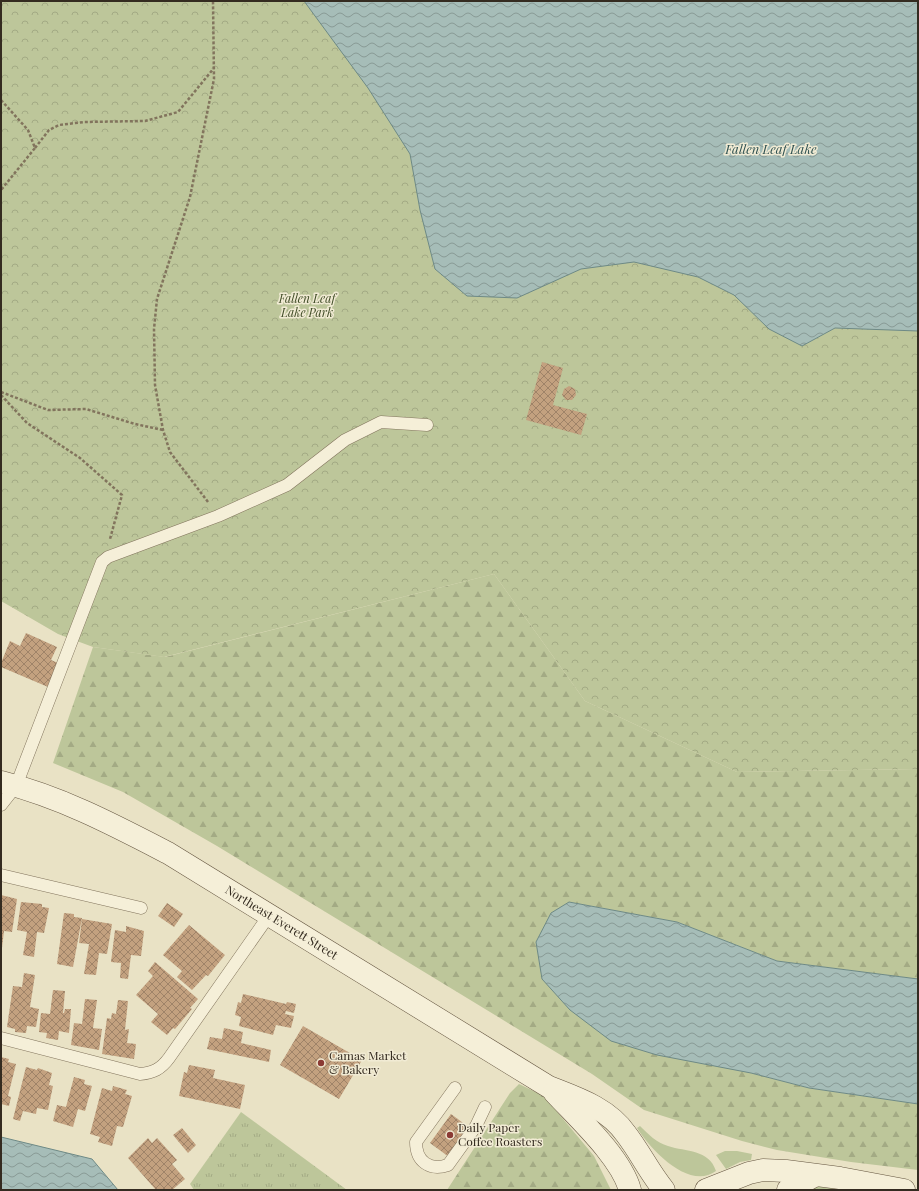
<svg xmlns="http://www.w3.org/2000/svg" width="919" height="1191" font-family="'Playfair Display',serif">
<defs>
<pattern id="grass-tufts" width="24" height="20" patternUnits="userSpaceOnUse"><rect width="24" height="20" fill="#bdc69a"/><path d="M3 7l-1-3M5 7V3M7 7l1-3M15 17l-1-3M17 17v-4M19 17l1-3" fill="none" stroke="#a3aa84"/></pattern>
<pattern id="forest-firs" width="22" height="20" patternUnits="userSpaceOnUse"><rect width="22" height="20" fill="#bdc69a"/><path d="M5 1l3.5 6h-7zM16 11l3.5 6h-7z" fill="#a3aa84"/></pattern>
<pattern id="park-crowns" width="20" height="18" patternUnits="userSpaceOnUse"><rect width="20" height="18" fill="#bdc69a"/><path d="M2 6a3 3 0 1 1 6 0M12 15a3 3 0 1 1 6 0" fill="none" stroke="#a3aa84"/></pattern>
<pattern id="water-waves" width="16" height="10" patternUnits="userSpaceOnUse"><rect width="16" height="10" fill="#a6bdb8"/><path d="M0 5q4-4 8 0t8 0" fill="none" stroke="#889a95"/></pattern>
<pattern id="building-cross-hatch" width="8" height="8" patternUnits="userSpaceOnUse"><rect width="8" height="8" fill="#c3a17f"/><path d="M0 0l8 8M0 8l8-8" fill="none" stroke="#9f8368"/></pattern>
</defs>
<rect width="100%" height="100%" fill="#e9e2c5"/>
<!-- grass -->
<path fill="url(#grass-tufts)" d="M241 1112 347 1190H194L190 1184Z"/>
<!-- forest -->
<path fill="url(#forest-firs)" d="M494 574 585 701 737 772 918 769V979L777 961 677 922 569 902 751 1073 809 1088 918 1104V1170L851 1162 777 1150 742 1141 644 1110 592 1074 217 846 123 792 53 763 93 647 165 657Z
M519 1084 544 1096 594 1156 611 1190H447L510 1093Z"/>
<!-- park -->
<path fill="url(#park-crowns)" d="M1 1H918V769L737 772 585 701 494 574 164 657 93 647 58 634 1 601Z"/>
<!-- garden -->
<path fill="#bdc69a" d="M640 1126C648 1134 657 1143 668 1146 686 1152 709 1149 716 1171 689 1191 650 1149 637 1128Z
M725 1151H737L752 1154 751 1160 740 1162 726 1169 716 1155Z
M818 1186 850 1190H806Z"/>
<!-- water -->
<path fill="url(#water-waves)" stroke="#6e8a86" d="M304 1H918V331L835 328 802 346 769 329 734 295 698 277 634 262 581 269 517 298 467 296 435 269 420 210 410 154 368 88Z
M569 902 677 922 777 961 918 979V1104L809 1088 751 1073 657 1055 611 1041 570 1010 542 979 536 942 551 913Z
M1 1137 92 1159 118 1190H1Z"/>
<!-- building -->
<path fill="url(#building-cross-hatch)" d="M542 362 563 368 553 405 587 414 581 435 526 420Z
M569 386 575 389 576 395 572 400H566L562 395 564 389Z
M26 633 57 647 51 660 58 663 48 687 1 667V663L10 641 20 646Z
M1 895 17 899 12 932 4 931 2 948Z
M21 902 42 904V907L49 908 44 933 37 932 34 957 23 955 27 932 17 930Z
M167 903 183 914 174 927 158 916Z
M64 913 74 914V917L82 918 73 967 57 964Z
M82 919 112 924 107 954 99 953 96 975 84 974 89 944 79 943Z
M189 925 225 955 208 976 206 975 192 990 177 977 182 971 163 955Z
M126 926 144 931 141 956 131 955 128 979 120 978 121 963 111 962 115 930 126 932Z
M155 962 198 999 190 1008 192 1009 175 1029 173 1028 167 1035 151 1022 158 1014 136 995 153 976 148 971Z
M24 973 35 975 30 1007 39 1009 36 1027 27 1026 26 1033 15 1032V1029L7 1027 13 986 22 987Z
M53 990 65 991 63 1013H64L65 1009H71L69 1033 59 1031 58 1040 46 1038 47 1033 39 1032 41 1013 50 1014Z
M243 994 286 1004 287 1002 296 1004 294 1013 286 1011 285 1014 294 1016 291 1028 276 1025 273 1035 239 1026 241 1017 235 1015 238 1002 241 1003Z
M85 999 97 1000 93 1028 102 1029 99 1050 71 1045 74 1023 82 1024Z
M118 1000 128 1001 125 1030 129 1029 127 1043 136 1044 134 1059 102 1054 107 1018 111 1019 112 1013 116 1014Z
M303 1026 362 1060 339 1099 280 1065Z
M224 1028 243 1032 241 1043 271 1050 269 1062 207 1049 210 1037 222 1039Z
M1 1057 9 1059 8 1062 16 1064 8 1096 11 1097 9 1106 1 1104Z
M189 1065 215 1070 213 1078 245 1085 240 1109 179 1096 184 1072 187 1073Z
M26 1067 37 1070 38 1068 52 1073 49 1085 53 1086 48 1110 37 1108 36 1114 23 1111 20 1121 13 1119Z
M74 1077 85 1080 84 1084 92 1086 85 1111 78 1109 73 1127 53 1121 57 1105 66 1107Z
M113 1086 127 1090 125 1094 132 1096 123 1127 117 1126 112 1146 98 1142 100 1137 90 1134 102 1088 112 1091Z
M451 1114 470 1128 449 1157 430 1143Z
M182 1128 196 1145 188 1153 173 1135Z
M148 1138 152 1143 157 1138 177 1160 172 1164 185 1179 172 1190H156L128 1158Z"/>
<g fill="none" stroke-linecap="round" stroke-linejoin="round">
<defs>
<path id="service" d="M1 805 16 786 102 562 108 557 218 516 287 485 345 440 381 422 427 425
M1 875 141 908
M1 1038 140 1074C153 1073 161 1069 169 1058L270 914
M455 1088 416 1142C416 1162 430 1171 448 1165L476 1126 485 1107"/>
<g id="secondary">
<path id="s1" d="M1 782C61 797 114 825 168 853L549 1087C577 1098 608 1108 626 1134 640 1152 649 1172 664 1190"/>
<path d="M554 1092C577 1117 621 1157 630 1190"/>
<path d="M706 1190 749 1173 763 1170 786 1171 840 1178 904 1190"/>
<path d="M788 1190 814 1176"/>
</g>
</defs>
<!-- service casing -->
<use href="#service" stroke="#82745d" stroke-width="13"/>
<!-- secondary casing -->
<use href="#secondary" stroke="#645540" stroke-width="23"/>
<!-- path -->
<path stroke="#82745d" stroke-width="2.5" stroke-dasharray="3 2" stroke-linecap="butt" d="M1 100 28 130 35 148 1 190
M35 148 49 130 59 125 84 122 145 121 178 112 214 68
M1 392 48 410 86 409 135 424 163 430
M1 395 27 423 80 458 122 495 110 539
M208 502 170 452 163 430 155 385 154 329 157 299 190 197 214 79 213 1"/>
<!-- service -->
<use href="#service" stroke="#f5efd8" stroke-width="12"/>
<!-- secondary -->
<use href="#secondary" stroke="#f5efd8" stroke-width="22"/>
</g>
<!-- markers -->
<g fill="#8b3a34" stroke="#f1ebd4" stroke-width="1.5">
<circle cx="321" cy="1063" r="4"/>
<circle cx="450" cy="1135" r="4"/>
</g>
<g text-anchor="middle" stroke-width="3" stroke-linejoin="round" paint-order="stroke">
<!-- park labels -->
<g font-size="12" font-style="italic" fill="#424e28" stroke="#f1ebd4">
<text x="307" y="303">Fallen Leaf<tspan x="307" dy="14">Lake Park</tspan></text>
</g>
<!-- street labels -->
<g font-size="12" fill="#342b20" stroke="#f1ebd4">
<text dy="4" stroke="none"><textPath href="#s1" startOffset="315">Northeast Everett Street</textPath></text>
</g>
<!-- poi labels -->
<g font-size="12" fill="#342b20" stroke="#f1ebd4" text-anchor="start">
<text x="329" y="1060">Camas Market<tspan x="329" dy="14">&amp; Bakery</tspan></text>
<text x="458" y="1132">Daily Paper<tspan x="458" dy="14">Coffee Roasters</tspan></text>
</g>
<!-- water labels -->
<g font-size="13" font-style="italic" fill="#305252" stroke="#f1ebd4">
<text x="771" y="154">Fallen Leaf Lake</text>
</g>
</g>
<!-- border -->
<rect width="919" height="1191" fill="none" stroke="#342b20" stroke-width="4"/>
</svg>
